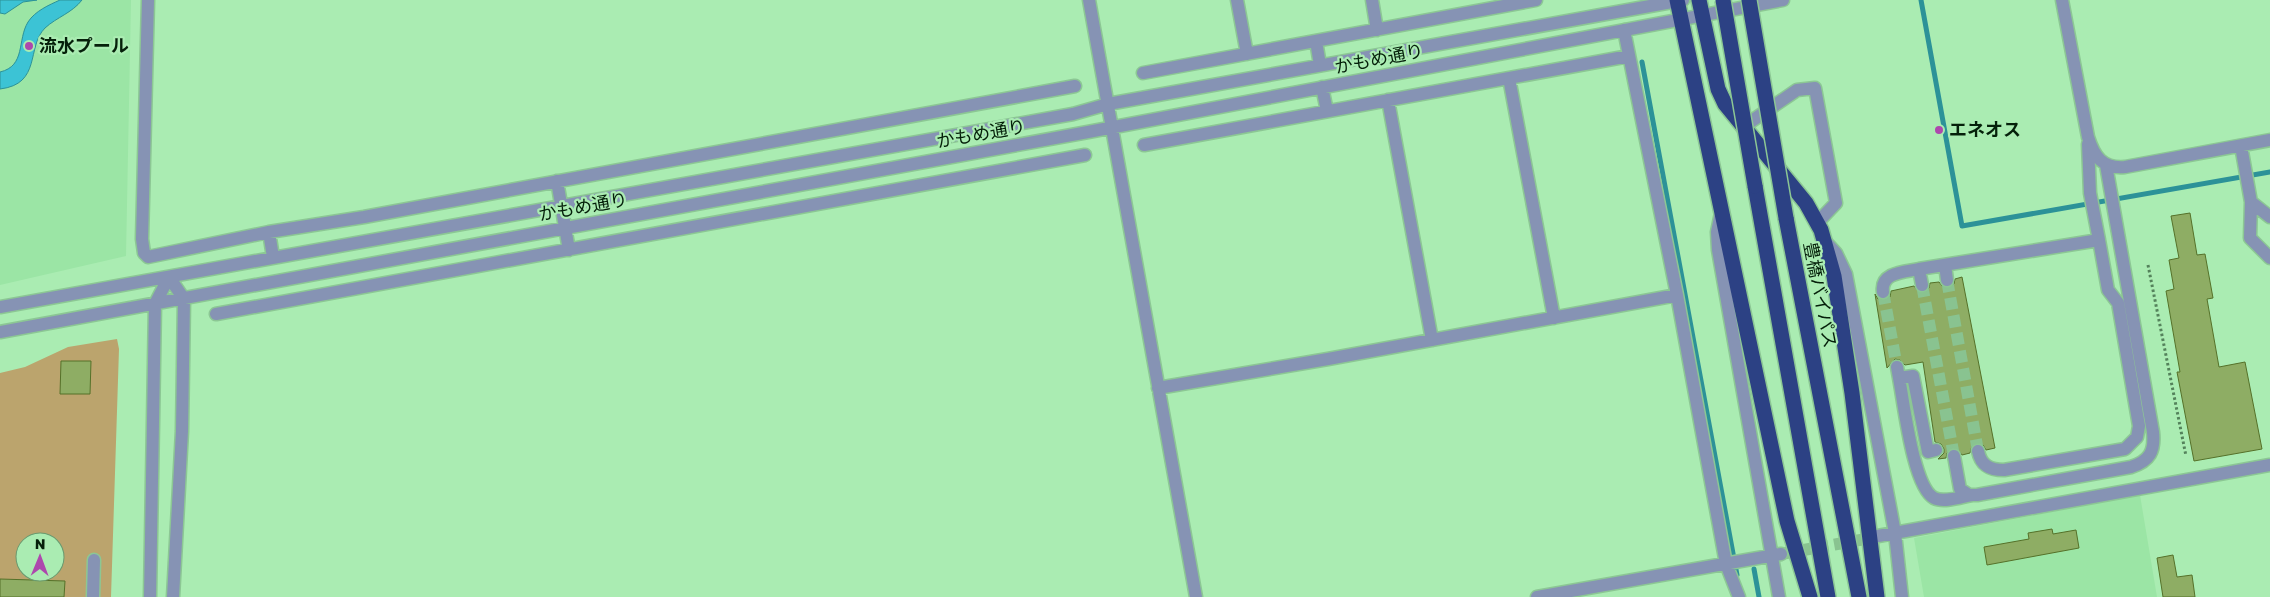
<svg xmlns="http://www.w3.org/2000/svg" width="2270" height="597" font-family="'Golos Text','Noto Sans JP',sans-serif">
<rect width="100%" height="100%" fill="#aaecb2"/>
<!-- built -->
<path fill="#9be5a5" d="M0 0H131L126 256 0 285Z
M2140 495 2157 597H1924L1914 538Z"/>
<!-- green -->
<path fill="#bba46d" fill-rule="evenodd" d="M117 339 119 349 111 597H0V373L25 367 68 347ZM25 542H55V572H25Z"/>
<!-- water -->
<path fill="#3cc3d5" stroke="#2c9298" d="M0 0H37L23 2 5 14 0 13Z
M60 0H82C72 13 57 17 45 28 26 47 42 84 0 89V72C26 66 17 40 28 22 35 11 49 5 60 0Z"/>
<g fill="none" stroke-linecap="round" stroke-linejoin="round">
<!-- stream -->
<path stroke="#2c9298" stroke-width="5" d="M1921 0 1962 226 2270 172
M1642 62 1737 575
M1754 569 1759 597"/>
</g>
<!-- building -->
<path fill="#8ead64" stroke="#557129" d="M2190 213 2197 255 2205 254 2213 298 2207 299 2219 367 2245 362 2262 449 2194 461 2177 372H2180L2166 291 2174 289 2169 260 2179 258 2171 216Z
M1962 277 1995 448 1986 450 1983 445 1976 443 1972 446 1970 453 1962 455 1957 449 1952 448 1947 453 1946 458 1938 459 1944 453V449L1941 444 1935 442 1923 362 1905 365 1900 360 1895 359 1887 368 1875 294 1878 299 1883 300 1890 297 1891 291 1914 286 1919 292 1924 293 1929 288 1930 283 1939 282 1943 287 1949 288 1954 284 1955 279Z
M61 361H91L90 394H60Z
M2052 529 2053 534 2076 530 2079 548 1987 565 1984 547 2029 539 2028 533Z
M2173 555 2177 577 2192 575 2195 597H2163L2157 558Z
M0 579 65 581 64 597H0Z"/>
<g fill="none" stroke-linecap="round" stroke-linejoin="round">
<!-- minor-tunnel -->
<path stroke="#89c390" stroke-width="12" stroke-dasharray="12 6" stroke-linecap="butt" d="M1947 280 1978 451
M1922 285 1954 456
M1883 292 1897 367
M1781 554 1877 537"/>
<defs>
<path id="minor" d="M148 0 142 239 144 253 148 257 269 232 364 217 1075 86
M1089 0 1196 597
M1237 0 1247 54
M1372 0 1377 30
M2062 0 2088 137C2094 156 2102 169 2125 167L2270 140
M1624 30 1677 295 1726 564 1739 597
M1316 41 1320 65
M1143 73 1536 0
M1509 78 1554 318
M1322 87 1327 111
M1388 100 1432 340
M1743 127 1797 90 1815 88 1836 203 1817 223
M1144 145 1629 56
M2241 146 2251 202 2270 217
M557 181 569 250
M2251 202 2250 238 2270 258
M1721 213 1717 232 1718 250 1779 597
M269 232 273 257
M1825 241 1836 253 1846 274 1895 533 1902 597
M1945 265 1947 280
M169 277 184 299 182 431 173 597
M1922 285 1919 269 2099 240 2090 193 2088 144
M1883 292C1880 272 1905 272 1919 269
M0 307 1073 114 1108 104 1683 0
M216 314 1085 155
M0 332 1088 132 1783 0
M1897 367 1899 378 1913 376 1928 452 1936 450
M1899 378C1904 403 1913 487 1934 498 1944 503 1961 497 1972 495
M1158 388 1328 359 1677 295
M1978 451C1981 466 1990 470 2004 470L2125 449 2137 437 2139 426 2118 303 2108 290 2099 240
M1954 456 1960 489 1969 495H1977L2131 467C2150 461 2155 451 2153 432L2106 165
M1878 536 2270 465
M93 597 94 560
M150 597 155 304 169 277
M1537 597 1781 554"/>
<path id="highway" d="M1677 0 1787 521 1810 597
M1699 0 1718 89 1725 104 1806 203 1821 230 1834 276 1852 393 1877 597
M1755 186 1828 597
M1786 218 1859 597"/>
</defs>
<!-- minor casing -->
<use href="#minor" stroke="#8cc794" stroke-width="15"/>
<!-- highway casing -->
<use href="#highway" stroke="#8cc794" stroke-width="18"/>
<!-- path -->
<path stroke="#54825b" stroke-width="3" stroke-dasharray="2.5 2.5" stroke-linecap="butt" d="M2148 265 2186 456"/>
<!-- minor -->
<use href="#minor" stroke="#8693b4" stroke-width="12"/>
<!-- highway -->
<use href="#highway" stroke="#2c4184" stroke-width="15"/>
<defs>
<path id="highway-bridge" d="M1723 0 1755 186
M1749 0 1786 218"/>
</defs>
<!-- highway-bridge casing -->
<use href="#highway-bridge" stroke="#8cc794" stroke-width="18" stroke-linecap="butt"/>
<!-- highway-bridge -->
<use href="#highway-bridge" stroke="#2c4184" stroke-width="15"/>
</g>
<!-- markers -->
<g fill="#ad48ad" stroke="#aaecb2" stroke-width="2">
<circle cx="29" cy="46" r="5"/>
<circle cx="1939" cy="130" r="5"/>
</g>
<g text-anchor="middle" stroke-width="4.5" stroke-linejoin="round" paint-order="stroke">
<!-- poi labels -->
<g font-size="18" font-weight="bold" fill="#05200a" stroke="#aaecb2" text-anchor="start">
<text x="39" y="52">流水プール</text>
<text x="1949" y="136">エネオス</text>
</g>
<!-- street labels -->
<g font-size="18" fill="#05200a" stroke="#aaecb2">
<text transform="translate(1379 59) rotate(-11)" y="6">かもめ通り</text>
<text transform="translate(981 134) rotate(-10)" y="6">かもめ通り</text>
<text transform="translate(583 207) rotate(-10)" y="6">かもめ通り</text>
<text transform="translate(1820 295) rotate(79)" y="6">豊橋バイパス</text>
</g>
</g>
<!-- north arrow -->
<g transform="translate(40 557) rotate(1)"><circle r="24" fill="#aaecb2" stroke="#689a6f"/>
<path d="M0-4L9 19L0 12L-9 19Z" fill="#ad48ad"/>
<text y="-8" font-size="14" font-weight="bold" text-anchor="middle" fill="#05200a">N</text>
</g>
</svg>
